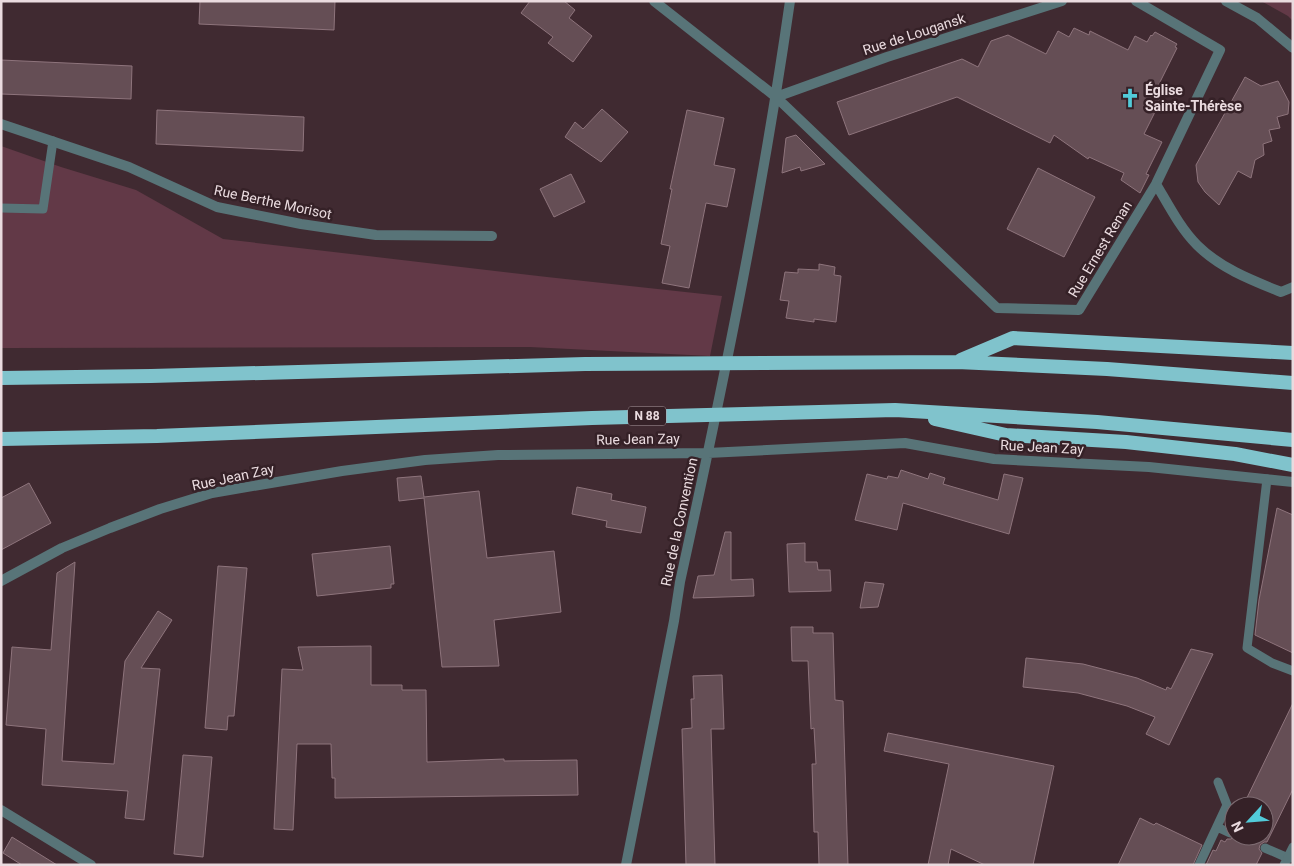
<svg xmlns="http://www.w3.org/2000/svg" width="1294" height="866" font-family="Roboto,sans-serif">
<rect width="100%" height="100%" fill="#402a31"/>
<!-- green -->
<path fill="#623947" d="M1261 1H1293V21L1288 16Z
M1 146 61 167 136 190 223 239 547 277 722 296 710 356 530 347 1 348Z"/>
<!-- building -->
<path fill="#654e55" stroke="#8e747c" d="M200 1H335L334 30 199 24Z
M530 1H564L575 10 569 18 592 36 573 62 548 43 553 37 521 13Z
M1074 28 1089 35 1090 31 1128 50 1135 36 1147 42 1151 35 1152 36 1155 32 1177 44 1175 47 1177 48 1153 96 1161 100 1144 134 1162 142 1146 174 1149 175 1140 193 1121 180 1124 173 1089 157 1088 159 1054 135 1050 143 957 97 849 135 837 102 962 59 978 67 991 41 1008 35 1046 54 1058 31 1069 37Z
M1 60 132 66 131 99 1 94Z
M1245 77 1261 86 1278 81 1289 102 1288 114 1277 117 1280 128 1269 130 1272 141 1263 144 1264 155 1255 160 1251 178 1238 171 1219 205 1205 192 1198 182 1196 165Z
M602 109 628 132 601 162 565 137 575 122 583 129Z
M157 110 304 117 303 151 156 144Z
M687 110 724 118 714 165 735 169 727 207 706 203 689 288 662 283 670 246 661 244 672 189H670Z
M796 135 825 164 801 171 800 167 782 173 786 138Z
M1038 168 1095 197 1064 257 1007 229Z
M571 174 585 202 554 217 540 189Z
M819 264 835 267 834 275 841 276 836 322 814 319V322L786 318 789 301 780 300 785 272 798 273V269L819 270Z
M901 470 928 479 930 473 945 478 943 484 998 500 1004 474 1023 478 1009 534 903 503 897 530 855 520 867 474 887 479 888 476 898 478Z
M421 476 424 497 479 491 487 558 554 551 561 612 494 620 499 666 442 667 424 498 399 501 397 478Z
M29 483 51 523 1 550V498Z
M577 487 612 494 611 500 646 507 641 533 606 527 607 521 572 514Z
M1277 508 1293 515V653L1255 635 1259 600Z
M725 532H731V580L753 579 754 596 693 598 698 576 714 575Z
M805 543V562H817L818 570H830L831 591 789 592 787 544Z
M390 546 394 584H391V588L317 596 312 554Z
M75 562 62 761 114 764 125 661 158 611 172 620 141 668 160 669 144 820 125 818 128 791 42 785 46 729 6 725 12 647 51 650 57 573Z
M218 566 247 568 234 716H228L227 730 205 728Z
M865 582 884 584 878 607 860 608Z
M791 627H813V633H833L835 700 843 701 848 865H819L818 832H814L812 764H816L814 728 811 729 808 661H792Z
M371 646V685H402V690H426L427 762 504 759V761L577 760 578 795 335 798V778H332L331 744H297L293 830 274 829 282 669 303 670 298 647Z
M1191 649 1213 654 1169 745 1146 734 1155 717 1127 706 1078 693 1023 687 1026 658 1083 664 1137 678 1166 690 1167 687 1171 689Z
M722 675 724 729H711L715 865H686L682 729 692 728 691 699H694L693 676Z
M1293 703V789L1267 842H1264L1260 845 1259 849 1262 853 1256 865H1206L1213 850 1216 851 1221 840 1225 842 1227 839H1231L1235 836H1264V806H1243Z
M888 733 1054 766 1033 865H985L951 849 948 865H928L949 764 884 751Z
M183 755 212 757 203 857 174 854Z
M1140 818 1154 825 1156 823 1202 845 1193 865H1118Z
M12 837 28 847 57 865H22L3 853Z"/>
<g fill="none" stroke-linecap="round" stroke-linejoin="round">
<!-- service -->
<path stroke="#587478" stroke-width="9" d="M1 208 43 209 53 141
M1267 479 1247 648 1272 663 1293 671
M1217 827 1230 833
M1265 848 1288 858
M1199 865 1227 805 1218 782
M1284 865 1293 847"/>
<!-- minor -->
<path stroke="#587478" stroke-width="10" d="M654 1 776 97 997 308 1079 310 1156 184 1220 50 1136 1
M1226 1 1257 18 1293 48
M776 97 887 57 1062 1
M1 124 129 167 217 207 301 224 376 235 492 236
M1156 184C1168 204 1180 228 1197 245 1220 268 1251 280 1281 292L1293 287
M1 581 62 548 110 528 160 509 212 493 342 471 425 460 498 455 708 453 905 443 994 459 1149 467 1293 482
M1 810 91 865
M1288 858 1293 857
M626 865 674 621 680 582C722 390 762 197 790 1"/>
<!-- trunk -->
<path stroke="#80c3cc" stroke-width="14" d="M961 360 1013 338 1293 353
M1 378 151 376 585 364 957 362 1107 369 1293 383
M935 419 1006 435 1126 442 1235 454 1293 465
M1 439 157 436 592 418 895 410 1097 422 1293 440"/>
</g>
<!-- icons -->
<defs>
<symbol id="church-bare" viewBox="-9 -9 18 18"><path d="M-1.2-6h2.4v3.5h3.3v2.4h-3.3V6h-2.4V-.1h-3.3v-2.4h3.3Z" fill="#52cbd9" stroke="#352127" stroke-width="2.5" paint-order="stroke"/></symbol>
</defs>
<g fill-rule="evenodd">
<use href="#church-bare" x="1116" y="84" width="28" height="28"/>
</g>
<g text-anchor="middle" stroke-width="5" stroke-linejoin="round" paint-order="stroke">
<!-- shield labels -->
<rect fill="#352127" stroke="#b4a3a8" stroke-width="1" x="628" y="406.5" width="38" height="19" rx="4"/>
<g font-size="12" font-weight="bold" fill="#eadbdf">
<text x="647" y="420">N 88</text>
</g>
<!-- street labels -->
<g font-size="14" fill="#eadbdf" stroke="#352127">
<text transform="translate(914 34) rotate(-18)" y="5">Rue de Lougansk</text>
<text transform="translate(273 202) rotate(12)" y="5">Rue Berthe Morisot</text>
<text transform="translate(1100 249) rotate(-59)" y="5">Rue Ernest Renan</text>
<text transform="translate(638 439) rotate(-1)" y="5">Rue Jean Zay</text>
<text transform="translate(1042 447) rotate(3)" y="5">Rue Jean Zay</text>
<text transform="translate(233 477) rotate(-12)" y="5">Rue Jean Zay</text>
<text transform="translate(679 522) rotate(-78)" y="5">Rue de la Convention</text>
</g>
<!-- poi labels -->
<g font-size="14" font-weight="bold" fill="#eadbdf" stroke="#352127" text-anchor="start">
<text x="1145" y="95">Église<tspan x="1145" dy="16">Sainte-Thérèse</tspan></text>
</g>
</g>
<!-- border -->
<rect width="1294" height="866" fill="none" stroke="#eadbdf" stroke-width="5"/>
<!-- north arrow -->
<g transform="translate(1249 821) rotate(244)"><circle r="24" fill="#352127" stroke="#7d6b71"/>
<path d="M0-4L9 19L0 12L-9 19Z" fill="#52cbd9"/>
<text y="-8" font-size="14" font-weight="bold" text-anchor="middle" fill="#eadbdf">N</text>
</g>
</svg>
